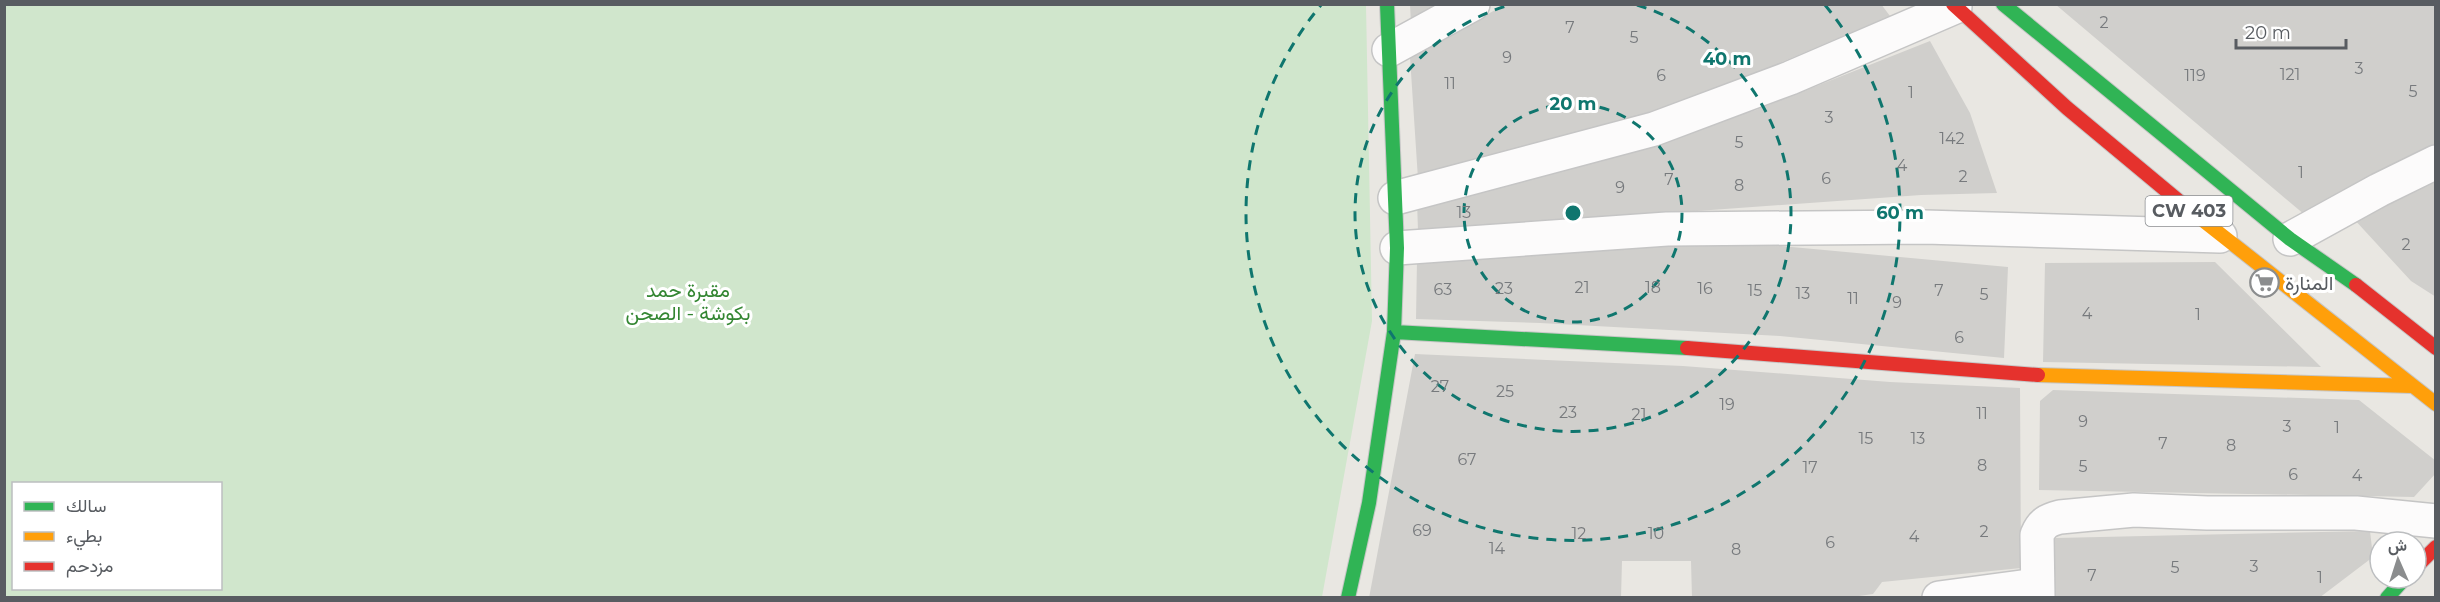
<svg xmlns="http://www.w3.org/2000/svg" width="2440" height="602" font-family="Montserrat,Vazirmatn,sans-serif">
<rect width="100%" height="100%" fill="#e9e7e2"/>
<!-- green -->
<path fill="#d0e6cc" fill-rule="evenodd" d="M4 5H1366L1372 321 1322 597H5ZM14 484H220V588H14Z"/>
<!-- building -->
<path fill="#d0cfcc" d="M1410 4H1446L1411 24Z
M1506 4H1881L1890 16 1644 121 1418 179 1410 57Z
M2055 4H2436V147L2305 215Z
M1930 41 1970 113 1997 193 1921 195 1418 231 1417 201 1589 160 1756 110Z
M2436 177V297L2411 281 2353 218Z
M1625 245 1781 246 2008 267 2004 358 1780 336 1540 323 1416 319 1417 260Z
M2215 262 2321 367 2043 362 2045 263Z
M1415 354 1683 366 1890 382 2020 388 2021 568 1882 582 1873 594 1845 598H1692L1691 561H1622L1621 598H1369Z
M2053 390 2359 400 2436 461V473L2414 497 2039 490 2040 401Z
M2370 531 2373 557 2319 598H2051L2052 539 2056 538Z"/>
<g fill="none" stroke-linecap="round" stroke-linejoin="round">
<defs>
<path id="street" d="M1389 50 1473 4
M1395 198 1654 129 1790 78 1955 7
M2290 239 2379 190 2436 162
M1397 248 1667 229 1925 227 2220 236
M1939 598 2037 585
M2038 598 2037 535C2042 523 2048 520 2060 517L2134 510 2207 513H2356L2436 521"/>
<path id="fast" d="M2003 4 2290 239 2356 285
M1394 332 1687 348
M1348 598 1369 503 1394 332 1397 248 1387 4
M2387 598 2405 578"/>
<path id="slow" d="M2186 207 2436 404
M2038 375 2412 386"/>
<path id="jam" d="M1953 4 2067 108 2186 207
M2356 285 2436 348
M1687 348 2038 375
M2416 567 2436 547"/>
</defs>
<!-- street casing -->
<use href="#street" stroke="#c5c5c5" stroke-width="36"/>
<!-- fast casing -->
<use href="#fast" stroke="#c6c6c6" stroke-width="16"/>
<!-- slow casing -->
<use href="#slow" stroke="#c6c6c6" stroke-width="16"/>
<!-- jam casing -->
<use href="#jam" stroke="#c6c6c6" stroke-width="16"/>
<!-- street -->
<use href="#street" stroke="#fcfbfb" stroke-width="33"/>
<!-- fast -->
<use href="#fast" stroke="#30b455" stroke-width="14"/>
<!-- slow -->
<use href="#slow" stroke="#ff9f0a" stroke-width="14"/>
<!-- jam -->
<use href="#jam" stroke="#e5322d" stroke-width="14"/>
</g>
<!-- distance rings -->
<g fill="none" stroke="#0f766e" stroke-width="3" stroke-dasharray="10 8">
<circle cx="1573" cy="213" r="109"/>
<path d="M1637 5A218 218 0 1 1 1509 5"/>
<path d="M1825 5A327 327 0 1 1 1321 5"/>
</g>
<!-- icons -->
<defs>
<symbol id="supermarket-ring" viewBox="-11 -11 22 22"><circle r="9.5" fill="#fff" stroke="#8b8d8e" stroke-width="1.5"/><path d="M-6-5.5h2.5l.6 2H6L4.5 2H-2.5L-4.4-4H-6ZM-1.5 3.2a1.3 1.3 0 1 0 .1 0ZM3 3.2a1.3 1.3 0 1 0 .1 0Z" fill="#8b8d8e"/></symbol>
</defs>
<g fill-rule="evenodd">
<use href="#supermarket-ring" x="2248" y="266" width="33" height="33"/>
</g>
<g text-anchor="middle" stroke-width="6" stroke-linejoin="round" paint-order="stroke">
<!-- number labels -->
<g font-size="16" fill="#777a7d">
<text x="2104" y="28">2</text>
<text x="1570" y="33">7</text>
<text x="1634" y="43">5</text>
<text x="1507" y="63">9</text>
<text x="2359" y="74">3</text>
<text x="2290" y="80">121</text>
<text x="1661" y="81">6</text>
<text x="2195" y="81">119</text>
<text x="1450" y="89">11</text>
<text x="2413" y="97">5</text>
<text x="1911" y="98">1</text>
<text x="1829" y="123">3</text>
<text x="1952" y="144">142</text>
<text x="1739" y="148">5</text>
<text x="1902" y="171">4</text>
<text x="2301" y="178">1</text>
<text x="1963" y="182">2</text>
<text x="1826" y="184">6</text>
<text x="1669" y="185">7</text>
<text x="1739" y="191">8</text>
<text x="1620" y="193">9</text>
<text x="1464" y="218">13</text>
<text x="2406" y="250">2</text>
<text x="1582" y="293">21</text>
<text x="1653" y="293">18</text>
<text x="1504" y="294">23</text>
<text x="1705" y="294">16</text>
<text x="1443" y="295">63</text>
<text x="1755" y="296">15</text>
<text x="1939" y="296">7</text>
<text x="1803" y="299">13</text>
<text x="1984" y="300">5</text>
<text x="1853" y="304">11</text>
<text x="1897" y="308">9</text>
<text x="2087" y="319">4</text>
<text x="2198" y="320">1</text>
<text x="1959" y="343">6</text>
<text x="1440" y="392">27</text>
<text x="1505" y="397">25</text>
<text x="1727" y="410">19</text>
<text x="1568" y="418">23</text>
<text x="1982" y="419">11</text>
<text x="1639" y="420">21</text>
<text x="2083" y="427">9</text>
<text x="2287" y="432">3</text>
<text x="2337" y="433">1</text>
<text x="1866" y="444">15</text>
<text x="1918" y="444">13</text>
<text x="2163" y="449">7</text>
<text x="2231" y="451">8</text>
<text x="1467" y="465">67</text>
<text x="1982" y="471">8</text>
<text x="2083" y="472">5</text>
<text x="1810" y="473">17</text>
<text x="2293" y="480">6</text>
<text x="2357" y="481">4</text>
<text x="1422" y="536">69</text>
<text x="1984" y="537">2</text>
<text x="1579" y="539">12</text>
<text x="1656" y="539">10</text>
<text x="1914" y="542">4</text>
<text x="1830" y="548">6</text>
<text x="1497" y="554">14</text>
<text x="1736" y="555">8</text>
<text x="2254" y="572">3</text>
<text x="2175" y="573">5</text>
<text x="2092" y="581">7</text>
<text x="2320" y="583">1</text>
</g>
<!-- shield labels -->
<rect fill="#fff" stroke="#8a8d90" stroke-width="1.5" x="2145.5" y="196" width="87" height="30" rx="4.5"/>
<g font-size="18" font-weight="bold" fill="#585c61">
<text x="2189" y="217">CW 403</text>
</g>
<!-- poi labels -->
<g font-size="20" fill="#585c61" stroke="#fff" text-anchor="start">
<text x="2285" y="290">المنارة</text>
</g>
<!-- park labels -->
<g font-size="20" fill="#338632" stroke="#fff">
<text x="688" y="297">مقبرة حمد<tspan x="688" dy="23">بكوشة - الصحن</tspan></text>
</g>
</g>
<circle cx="1573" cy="213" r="9" fill="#0f766e" stroke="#fff" stroke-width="3"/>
<g font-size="18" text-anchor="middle" font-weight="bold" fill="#0f766e" stroke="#fff" stroke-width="6" stroke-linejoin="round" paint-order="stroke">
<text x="1727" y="65">40 m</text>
<text x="1573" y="110">20 m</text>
<text x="1900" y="219">60 m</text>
</g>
<!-- border -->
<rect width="2440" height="602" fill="none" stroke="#585c61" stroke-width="12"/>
<!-- legend -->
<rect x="12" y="482" width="210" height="108" fill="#ffffff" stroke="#bcbec0" stroke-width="1.5"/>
<rect x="24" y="502" width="30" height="9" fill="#30b455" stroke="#bcbec0" stroke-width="1.5"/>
<text x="66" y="512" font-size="18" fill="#585c61">سالك</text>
<rect x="24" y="532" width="30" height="9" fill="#ff9f0a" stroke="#bcbec0" stroke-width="1.5"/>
<text x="66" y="542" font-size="18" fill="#585c61">بطيء</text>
<rect x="24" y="562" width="30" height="9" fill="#e5322d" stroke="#bcbec0" stroke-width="1.5"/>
<text x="66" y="572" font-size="18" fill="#585c61">مزدحم</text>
<!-- north arrow -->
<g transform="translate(2398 560) rotate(357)"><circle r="28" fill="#ffffff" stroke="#bcbec0" stroke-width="1.5"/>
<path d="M0-4.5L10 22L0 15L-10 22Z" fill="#8b8d8e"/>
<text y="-9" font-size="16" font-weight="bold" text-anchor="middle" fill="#585c61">ش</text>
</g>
<!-- scale -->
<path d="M2236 39v9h110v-9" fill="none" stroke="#585c61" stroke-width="3"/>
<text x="2245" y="39" font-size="18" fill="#585c61" stroke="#ffffff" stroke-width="4.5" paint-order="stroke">20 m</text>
</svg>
